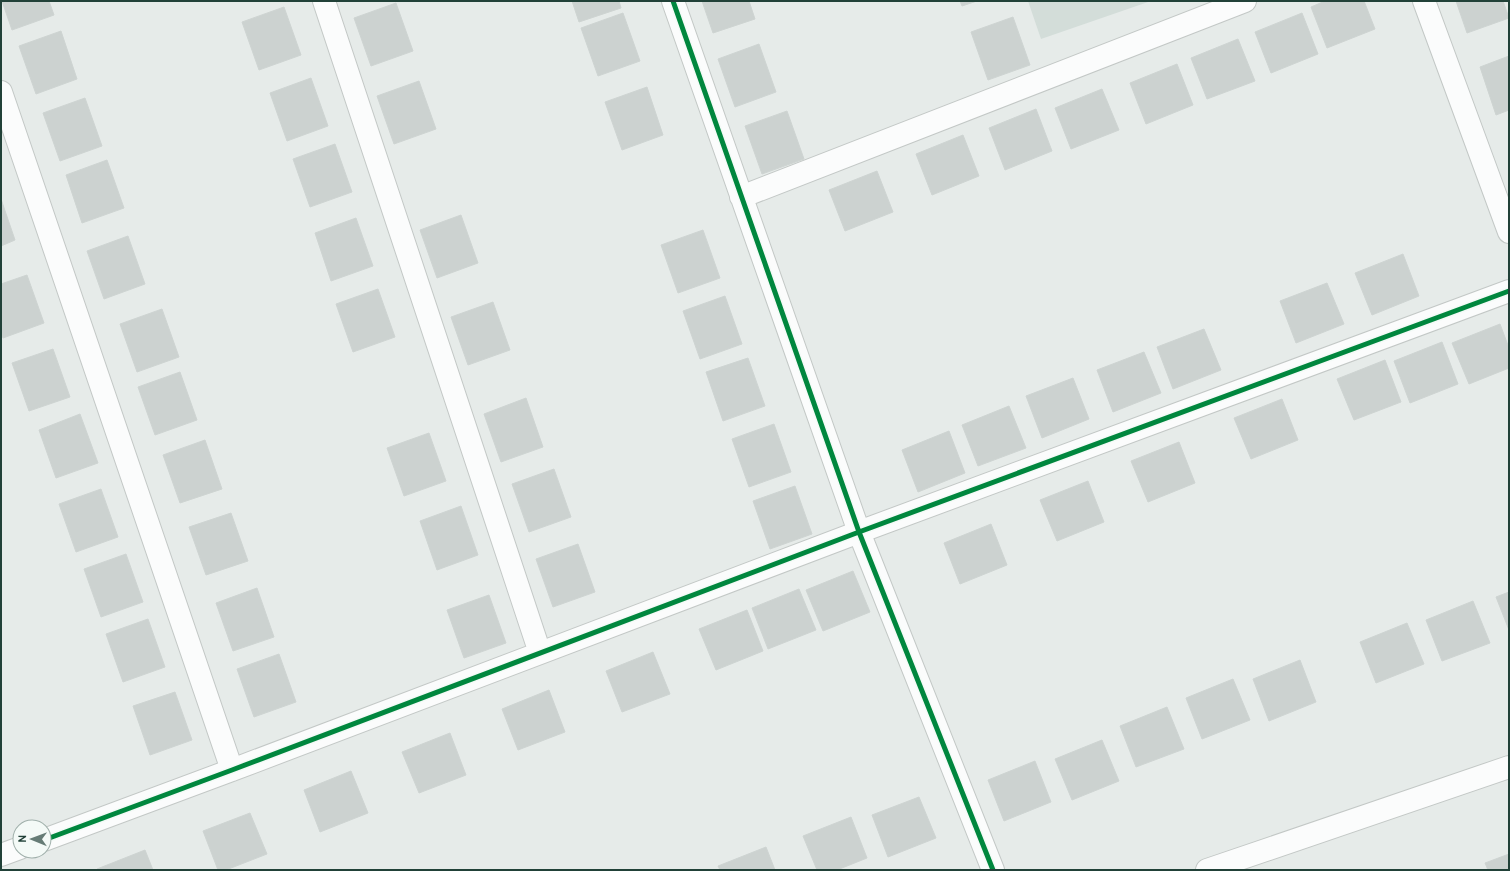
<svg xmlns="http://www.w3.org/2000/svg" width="1510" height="871" font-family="Overpass,sans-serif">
<rect width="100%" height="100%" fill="#e6ebe9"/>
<!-- built -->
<path fill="#d3ddd9" d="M1028 1H1151L1041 39Z"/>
<!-- building -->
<path fill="#ccd2d0" stroke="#ced4d2" d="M2 1H49L54 15 12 30Z
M572 1H619L621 8 579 22Z
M702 1H749L755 19 713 33Z
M960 1H977L962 6Z
M1325 1H1364L1375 29 1327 48 1311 7Z
M1456 1H1503L1509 18 1467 33Z
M396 3 413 51 371 66 354 18Z
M284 7 301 55 259 70 242 22Z
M623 13 640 61 598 76 581 28Z
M1302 13 1318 54 1271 73 1255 32Z
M1013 17 1030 65 988 80 971 32Z
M61 31 77 79 36 94 19 46Z
M1238 39 1255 81 1207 99 1191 58Z
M759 44 776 92 735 107 718 59Z
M1509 56V110L1496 115 1480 67Z
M1177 64 1193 105 1146 124 1130 83Z
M311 78 328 126 287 141 270 93Z
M419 81 436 129 394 144 377 96Z
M647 87 663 135 622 150 605 102Z
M1102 89 1119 130 1071 149 1055 108Z
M85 98 102 146 60 161 43 113Z
M1036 109 1052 151 1005 170 989 128Z
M787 111 804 159 762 174 745 126Z
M963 135 979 176 932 195 916 154Z
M335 144 352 192 310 207 293 159Z
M107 160 124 208 82 223 66 175Z
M877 171 893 212 845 231 829 190Z
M1 199 15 240 1 246Z
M461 215 478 263 437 278 420 230Z
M356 218 373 266 331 281 315 233Z
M703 230 720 278 678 293 661 245Z
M128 236 145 284 104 299 87 251Z
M1403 254 1419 296 1372 315 1355 273Z
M27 275 44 323 3 338 1 333V284Z
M1327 283 1344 324 1296 343 1280 301Z
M378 289 395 337 353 352 336 304Z
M725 296 742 344 700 359 683 311Z
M493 302 510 350 468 365 451 317Z
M162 309 179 357 137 372 120 324Z
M1500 324 1509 348V368L1469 384 1452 343Z
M1204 329 1221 370 1173 389 1157 347Z
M1442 342 1458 384 1410 403 1394 361Z
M53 349 70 397 29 411 12 363Z
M1144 352 1161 393 1113 412 1097 370Z
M748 358 765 406 723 421 706 372Z
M1385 360 1401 402 1354 420 1337 379Z
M180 372 197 420 155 435 138 387Z
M1073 378 1089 419 1042 438 1026 396Z
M526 398 543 447 501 462 484 414Z
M1282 399 1298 440 1251 459 1234 418Z
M1009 406 1026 448 978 466 962 425Z
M80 414 98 463 56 478 39 430Z
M774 424 791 472 749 487 732 439Z
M949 431 965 473 918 492 902 450Z
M429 433 446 481 404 496 387 448Z
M205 440 222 489 180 503 163 455Z
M1179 442 1195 483 1148 502 1131 461Z
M554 469 571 517 529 532 512 484Z
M1088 481 1104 522 1057 541 1040 500Z
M795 486 812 534 770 549 753 501Z
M101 489 118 537 76 552 59 504Z
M461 506 478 555 437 570 420 521Z
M231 513 248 561 206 575 189 527Z
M991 524 1007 565 960 584 944 543Z
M578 544 595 592 553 607 536 559Z
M126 554 143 602 101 617 84 569Z
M853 571 870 612 823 631 806 590Z
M257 588 274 637 233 651 216 603Z
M799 589 816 630 768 649 752 608Z
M1509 592V630L1496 597Z
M489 595 506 643 464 658 447 610Z
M1473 601 1490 643 1442 661 1426 620Z
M747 610 763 651 716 670 699 629Z
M148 619 165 667 123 682 106 634Z
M1407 623 1424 664 1376 683 1360 642Z
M653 652 670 694 622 712 606 671Z
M279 654 296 702 254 717 237 669Z
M1300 660 1316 702 1269 721 1253 679Z
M1233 679 1250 720 1202 739 1186 698Z
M549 690 565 732 518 750 502 709Z
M175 692 192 740 150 755 133 706Z
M1167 707 1184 749 1136 767 1120 726Z
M450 733 466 775 419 793 402 752Z
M1102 740 1119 781 1072 800 1055 759Z
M1035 761 1051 802 1004 821 988 780Z
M351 771 368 813 320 832 304 790Z
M919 797 936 838 888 857 872 815Z
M250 813 267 854 226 870H218L203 831Z
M851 817 867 858 837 870H817L803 836Z
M766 847 775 870H720L718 866Z
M145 850 153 870H98L97 869Z
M1509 854V870H1488L1485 863Z"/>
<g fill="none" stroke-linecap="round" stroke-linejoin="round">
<defs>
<path id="minor" d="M324 1 540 653
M673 1 859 532 993 870
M1424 1 1509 232
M1 92 232 770
M741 197 1245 1
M44 840 232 770 859 532 1509 291
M1 855 20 848
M1207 870 1509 767"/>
</defs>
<!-- minor casing -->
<use href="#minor" stroke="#c3c8c6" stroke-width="24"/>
<!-- minor -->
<use href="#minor" stroke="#fbfcfc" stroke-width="22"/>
<defs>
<path id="cycleway" d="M673 1 859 532 993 870
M44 840 232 770 859 532 1509 291"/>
</defs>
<!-- cycleway casing -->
<use href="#cycleway" stroke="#f4faf7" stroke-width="8"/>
<!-- cycleway -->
<use href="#cycleway" stroke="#00873e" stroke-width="5"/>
</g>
<!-- border -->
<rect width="1510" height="871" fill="none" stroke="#214138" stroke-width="4"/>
<!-- north arrow -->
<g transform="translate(32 839) rotate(271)"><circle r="19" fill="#f4faf7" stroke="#a0b0ab"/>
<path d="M0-3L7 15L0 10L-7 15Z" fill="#667c76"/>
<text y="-6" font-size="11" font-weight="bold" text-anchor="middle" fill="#214138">N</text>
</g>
</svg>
